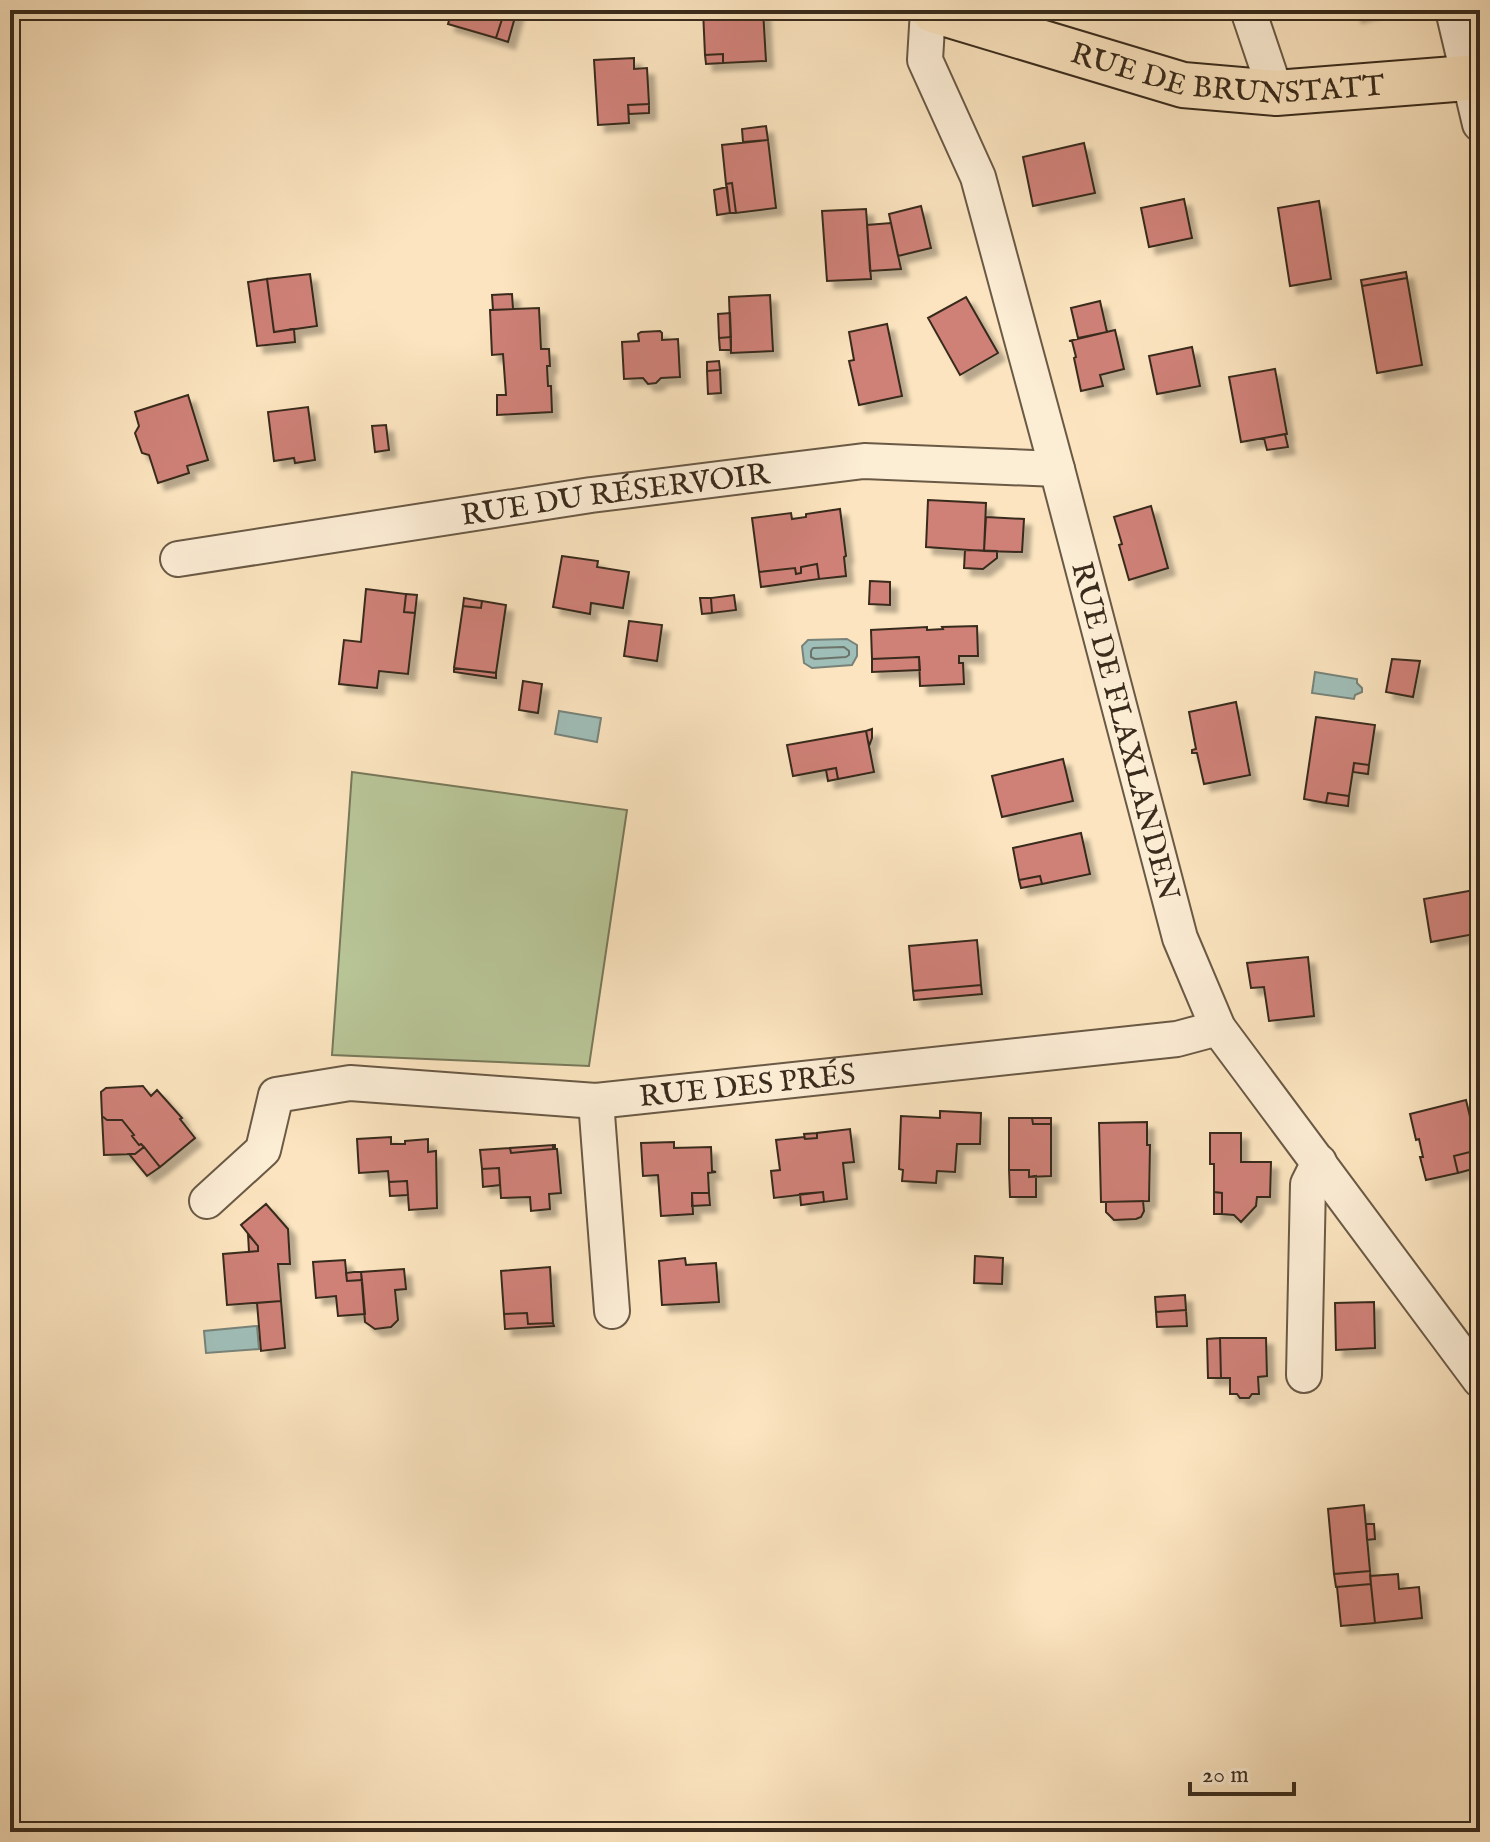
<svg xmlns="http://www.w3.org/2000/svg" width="1490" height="1842" font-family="'IM FELL English',serif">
<defs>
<filter id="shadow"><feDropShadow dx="7" dy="7" stdDeviation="2" flood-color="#0004"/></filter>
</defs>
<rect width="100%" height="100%" fill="#fbe4bf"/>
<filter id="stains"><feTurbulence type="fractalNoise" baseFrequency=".0025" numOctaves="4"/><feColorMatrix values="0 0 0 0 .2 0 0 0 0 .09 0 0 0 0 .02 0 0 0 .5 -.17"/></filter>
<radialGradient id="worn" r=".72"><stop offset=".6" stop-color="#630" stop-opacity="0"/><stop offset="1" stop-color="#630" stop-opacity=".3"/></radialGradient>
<!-- green -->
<path fill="#b8c597" stroke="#78785a" stroke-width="2" d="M352 772 627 810 589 1066 332 1055Z"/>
<!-- water -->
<path fill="#a0beb8" stroke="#77837a" stroke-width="2" d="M847 639 857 645V656L852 665 812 668 804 663 802 646 808 640Z
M1315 672 1357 679V683L1362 688V692L1355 695 1354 699 1312 693Z
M559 711 601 718 597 742 555 734Z
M257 1326 259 1349 206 1353 204 1331Z"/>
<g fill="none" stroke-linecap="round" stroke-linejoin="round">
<!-- shore -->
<path stroke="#6c746a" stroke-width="2" d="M844 647 849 651V655L846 657 815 659 811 657V651L813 648Z"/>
</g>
<!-- building -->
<path fill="#cf8178" stroke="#392b1c" stroke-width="2" filter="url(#shadow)" d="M452 10H517L515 17 504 13 496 38 448 24Z
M703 10H763L766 61 723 63V54L705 55Z
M1353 10H1374L1355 16Z
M504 13 515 17 508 42 496 38Z
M723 54V63L706 64 705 55Z
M634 58V69L647 68 649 104 628 105 629 123 598 125 594 60Z
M649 104V113L629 114 628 105Z
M766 126 768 140 743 142 742 129Z
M768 140 776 208 736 213 732 183 726 184 722 145Z
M1084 143 1095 193 1033 206 1023 157Z
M732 183 736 213H730L726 184Z
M727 187 730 213 717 215 714 190Z
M1184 199 1192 238 1149 247 1141 208Z
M1319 201 1331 279 1290 286 1278 208Z
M921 206 931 248 898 256 889 214Z
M866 209 871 279 827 281 822 211Z
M891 223 901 269 870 271 867 225Z
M1406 272 1407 278 1362 286 1361 280Z
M310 274 317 326 274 332 267 279Z
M1407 278 1422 365 1377 373 1362 286Z
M267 279 274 332 294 329 295 342 257 346 248 282Z
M512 294 513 309 493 310 492 295Z
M770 295 773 351 731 353 729 297Z
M966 297 998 353 960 375 928 318Z
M1100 301 1107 332 1078 338 1071 308Z
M539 308 541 349H549L550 366H547L548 386H551L552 412 497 415V395H506L503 354 492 355 490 310Z
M730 313 731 337 719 338 718 314Z
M887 324 902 396 859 405 849 361 854 360 849 332Z
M1115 330 1124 369 1100 375 1103 386 1081 391 1074 358 1076 357 1072 341H1069Z
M660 331 662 333V340L678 339 680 377 661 378 656 383 648 384 643 378 624 379 622 342 639 341 638 334 641 332Z
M731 337V350H720L719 338Z
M1192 347 1200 386 1157 394 1149 356Z
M719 361 720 370 707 371V362Z
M1275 369 1287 434 1241 442 1229 377Z
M720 370 721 393 708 394 707 371Z
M188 395 208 460 187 466 189 473 158 483 149 455 142 453 135 433 139 426 135 412Z
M308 407 315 460 295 463 294 458 274 461 268 412Z
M386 425 389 450 375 452 372 426Z
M1285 434 1288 447 1267 450 1264 438Z
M1480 455V463L1470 464V456Z
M1480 463V539H1476L1470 464Z
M928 500 986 503 984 551 926 547Z
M1151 506 1168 568 1129 580 1119 545 1122 544 1114 517Z
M840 509 846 556 844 557 846 576 819 579 817 564 801 567V573L796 574 795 568 759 572 752 518 791 513 792 519 806 517V514Z
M986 517 1024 519 1022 552 984 551Z
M965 550 997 551V558L983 569 964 568Z
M562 556 598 561 597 567 629 572 623 608 591 603 590 614 553 607Z
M817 564 819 579 761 587 759 572 795 568 796 574 801 573V567Z
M870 581 890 582V605L869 604Z
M366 589 406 594 404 612 415 613 408 674 379 671 377 688 339 684 344 640 361 642Z
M406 594 417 595 415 613 404 612Z
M734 595 736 610 712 613 711 598Z
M464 598 482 601 481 608 463 606Z
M700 598H711L712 613 702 614Z
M482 601 506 605 496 673 454 668 463 606 481 608Z
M629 621 662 625 657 661 624 656Z
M977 626 978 656H959V663H963L964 684 920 686 919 657 872 659 871 630 927 627V630L943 629 942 627Z
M919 657 920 670 872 672V659Z
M1392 659 1420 661 1413 697 1386 692Z
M454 668 496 673V678L454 672Z
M523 681 542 684 538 713 519 710Z
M1474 699H1480V741H1472Z
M1236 702 1250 775 1204 784 1197 753H1192V750L1196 749 1189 712Z
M1316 717 1375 725 1369 765 1354 763 1349 796 1328 793 1326 803 1304 799Z
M872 729V738L869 746 866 731Z
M866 731 874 772 838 779 836 768 793 776 787 745Z
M1063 759 1073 801 1002 817 992 776Z
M1354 763 1369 765 1368 774 1353 772Z
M836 768 838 779 828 781 826 770Z
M1328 793 1349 796 1348 806 1326 803Z
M1081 833 1090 874 1042 884 1040 876 1019 880 1013 848Z
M1040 876 1042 884 1021 888 1019 880Z
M1480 889V933L1431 942 1424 899Z
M977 940 981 985 913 991 909 946Z
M1308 957 1314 1016 1269 1021 1264 987 1251 988 1247 963Z
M981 985 982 994 914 1000 913 991Z
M143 1086 151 1096 157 1090 182 1118 180 1119 195 1138 160 1167 144 1147 141 1144 139 1145 132 1136 134 1135 122 1120H107L102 1116 101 1092 106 1088Z
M1466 1100 1478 1150 1454 1156 1458 1173 1426 1180 1420 1157H1423L1419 1139 1416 1140 1410 1114Z
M940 1111 981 1113 980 1144H957L955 1172 937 1171 936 1183 902 1181 903 1170 899 1169 901 1116 940 1118Z
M102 1116 107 1120H122L134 1135 132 1136 139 1145 141 1144 144 1147 135 1154 104 1155Z
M1009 1118H1032L1033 1124H1051V1176L1029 1177V1170H1009Z
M1032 1118H1051V1124H1033Z
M1147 1122V1145H1150L1149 1201 1101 1202 1099 1123Z
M850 1129 854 1162 843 1163 847 1199 824 1202 823 1192 774 1198 771 1171 780 1170 776 1140 804 1137 805 1139 817 1138V1133Z
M817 1133V1138L805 1139 804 1134Z
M1210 1133H1241V1162H1271L1270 1197H1257L1256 1206 1241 1222 1234 1215 1222 1214V1193L1214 1192V1164H1210Z
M391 1137V1144H405V1141L428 1139V1152L436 1151 437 1208 409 1210 407 1181 389 1182 388 1171 359 1173 357 1139Z
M674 1142V1148L711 1147 712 1171 716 1172 708 1173 709 1193H692L693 1214 661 1216 658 1175 643 1176 641 1143Z
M553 1145H555V1149H557L561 1193 549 1194 550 1209 531 1211 530 1197 501 1198 499 1168 482 1169 480 1150 510 1148 511 1153 553 1149Z
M553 1145V1149L511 1153 510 1148Z
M144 1147 160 1167 147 1176 129 1154H135Z
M1478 1150 1480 1167 1458 1173 1454 1156Z
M499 1168 500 1185 483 1187 482 1169Z
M1009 1170H1029V1177L1036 1176V1197H1010Z
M407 1181 408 1195 390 1196 389 1182Z
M823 1192 824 1202 801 1205 800 1194Z
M1214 1192 1222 1193V1214H1214Z
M692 1193H709L710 1205 692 1206Z
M1143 1201 1144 1211 1141 1217 1136 1219 1114 1220 1106 1212V1202Z
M266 1204 288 1229 290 1264H278L281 1301 227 1305 223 1254 258 1251V1246L241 1225Z
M248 1234 258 1246V1251L249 1252Z
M975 1256 1003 1258 1002 1284 974 1283Z
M685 1258 686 1265 716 1263 719 1302 662 1305 659 1261Z
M345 1260 347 1281 362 1280 365 1314 338 1316 336 1296 316 1298 313 1262Z
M550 1267 553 1323 528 1324 527 1313 504 1314 501 1271Z
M404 1269 406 1289 395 1290 398 1320 391 1327 375 1329 365 1322 361 1272Z
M354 1272H361L362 1280 347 1281 346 1273Z
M1185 1295 1186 1310 1156 1312 1155 1297Z
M281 1301 285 1348 261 1351 257 1303Z
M1374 1302 1375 1348 1336 1350 1335 1303Z
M1186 1310 1187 1326 1157 1327 1156 1312Z
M527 1313 528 1324 553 1323 554 1326 505 1329 504 1314Z
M1220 1338H1266L1267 1376 1258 1377 1259 1394H1252L1249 1398H1240L1237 1394H1230V1378H1221Z
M1220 1338 1221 1378H1208L1207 1339Z
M1364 1505 1370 1571 1334 1574 1328 1509Z
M1366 1524H1374L1375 1539 1367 1540Z
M1370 1571 1371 1584 1336 1587 1334 1574Z
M1398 1574 1399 1589 1419 1587 1422 1618 1375 1623 1370 1576Z
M1371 1584 1375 1623 1341 1626 1337 1587Z"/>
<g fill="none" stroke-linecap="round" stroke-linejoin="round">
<defs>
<g id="minor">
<path id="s1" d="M928 10 925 60 978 177 1057 469 1180 938 1218 1028 1480 1380"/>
<path d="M1248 10 1276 93"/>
<path d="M1453 10 1480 124"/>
<path id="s2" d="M178 559 591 495 864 461 1057 469"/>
<path d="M596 1101 612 1311"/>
<path id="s3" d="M207 1201 263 1150 276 1095 350 1083 596 1101 1177 1039 1218 1028"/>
<path d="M1304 1375 1308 1184 1319 1162"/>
</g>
<g id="major">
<path id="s4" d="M933 10 1183 85 1276 93 1480 77"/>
</g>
</defs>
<!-- minor casing -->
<use href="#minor" stroke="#6a5945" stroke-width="38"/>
<!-- major casing -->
<use href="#major" stroke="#392b1c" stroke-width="48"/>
<!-- minor -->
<use href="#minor" stroke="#fcedd5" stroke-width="34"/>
<!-- major -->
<use href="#major" stroke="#fbe4bf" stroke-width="44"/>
</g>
<g text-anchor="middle" stroke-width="7" stroke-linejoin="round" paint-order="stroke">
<!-- street labels -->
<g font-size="30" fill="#392b1c" stroke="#fcedd5">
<text dy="10" stroke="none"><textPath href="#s4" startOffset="304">RUE DE BRUNSTATT</textPath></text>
<text dy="10" stroke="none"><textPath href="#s2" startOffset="442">RUE DU RÉSERVOIR</textPath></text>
<text dy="10" stroke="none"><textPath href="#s1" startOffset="752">RUE DE FLAXLANDEN</textPath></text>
<text dy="10" stroke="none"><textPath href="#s3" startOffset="606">RUE DES PRÉS</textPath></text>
</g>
</g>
<!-- margin -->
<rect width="1490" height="1842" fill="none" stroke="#fbe4bf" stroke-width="40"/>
<rect x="12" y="12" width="1466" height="1818" fill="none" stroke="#392b1c" stroke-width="4"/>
<rect x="20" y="20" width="1450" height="1802" fill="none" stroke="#392b1c" stroke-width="2"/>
<!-- scale -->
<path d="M1190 1782v12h104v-12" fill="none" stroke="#392b1c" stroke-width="4"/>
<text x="1202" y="1782" font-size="24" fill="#392b1c" stroke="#fcedd5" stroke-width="6" paint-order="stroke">20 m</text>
<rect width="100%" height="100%" filter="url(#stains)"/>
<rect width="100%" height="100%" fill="url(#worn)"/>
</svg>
